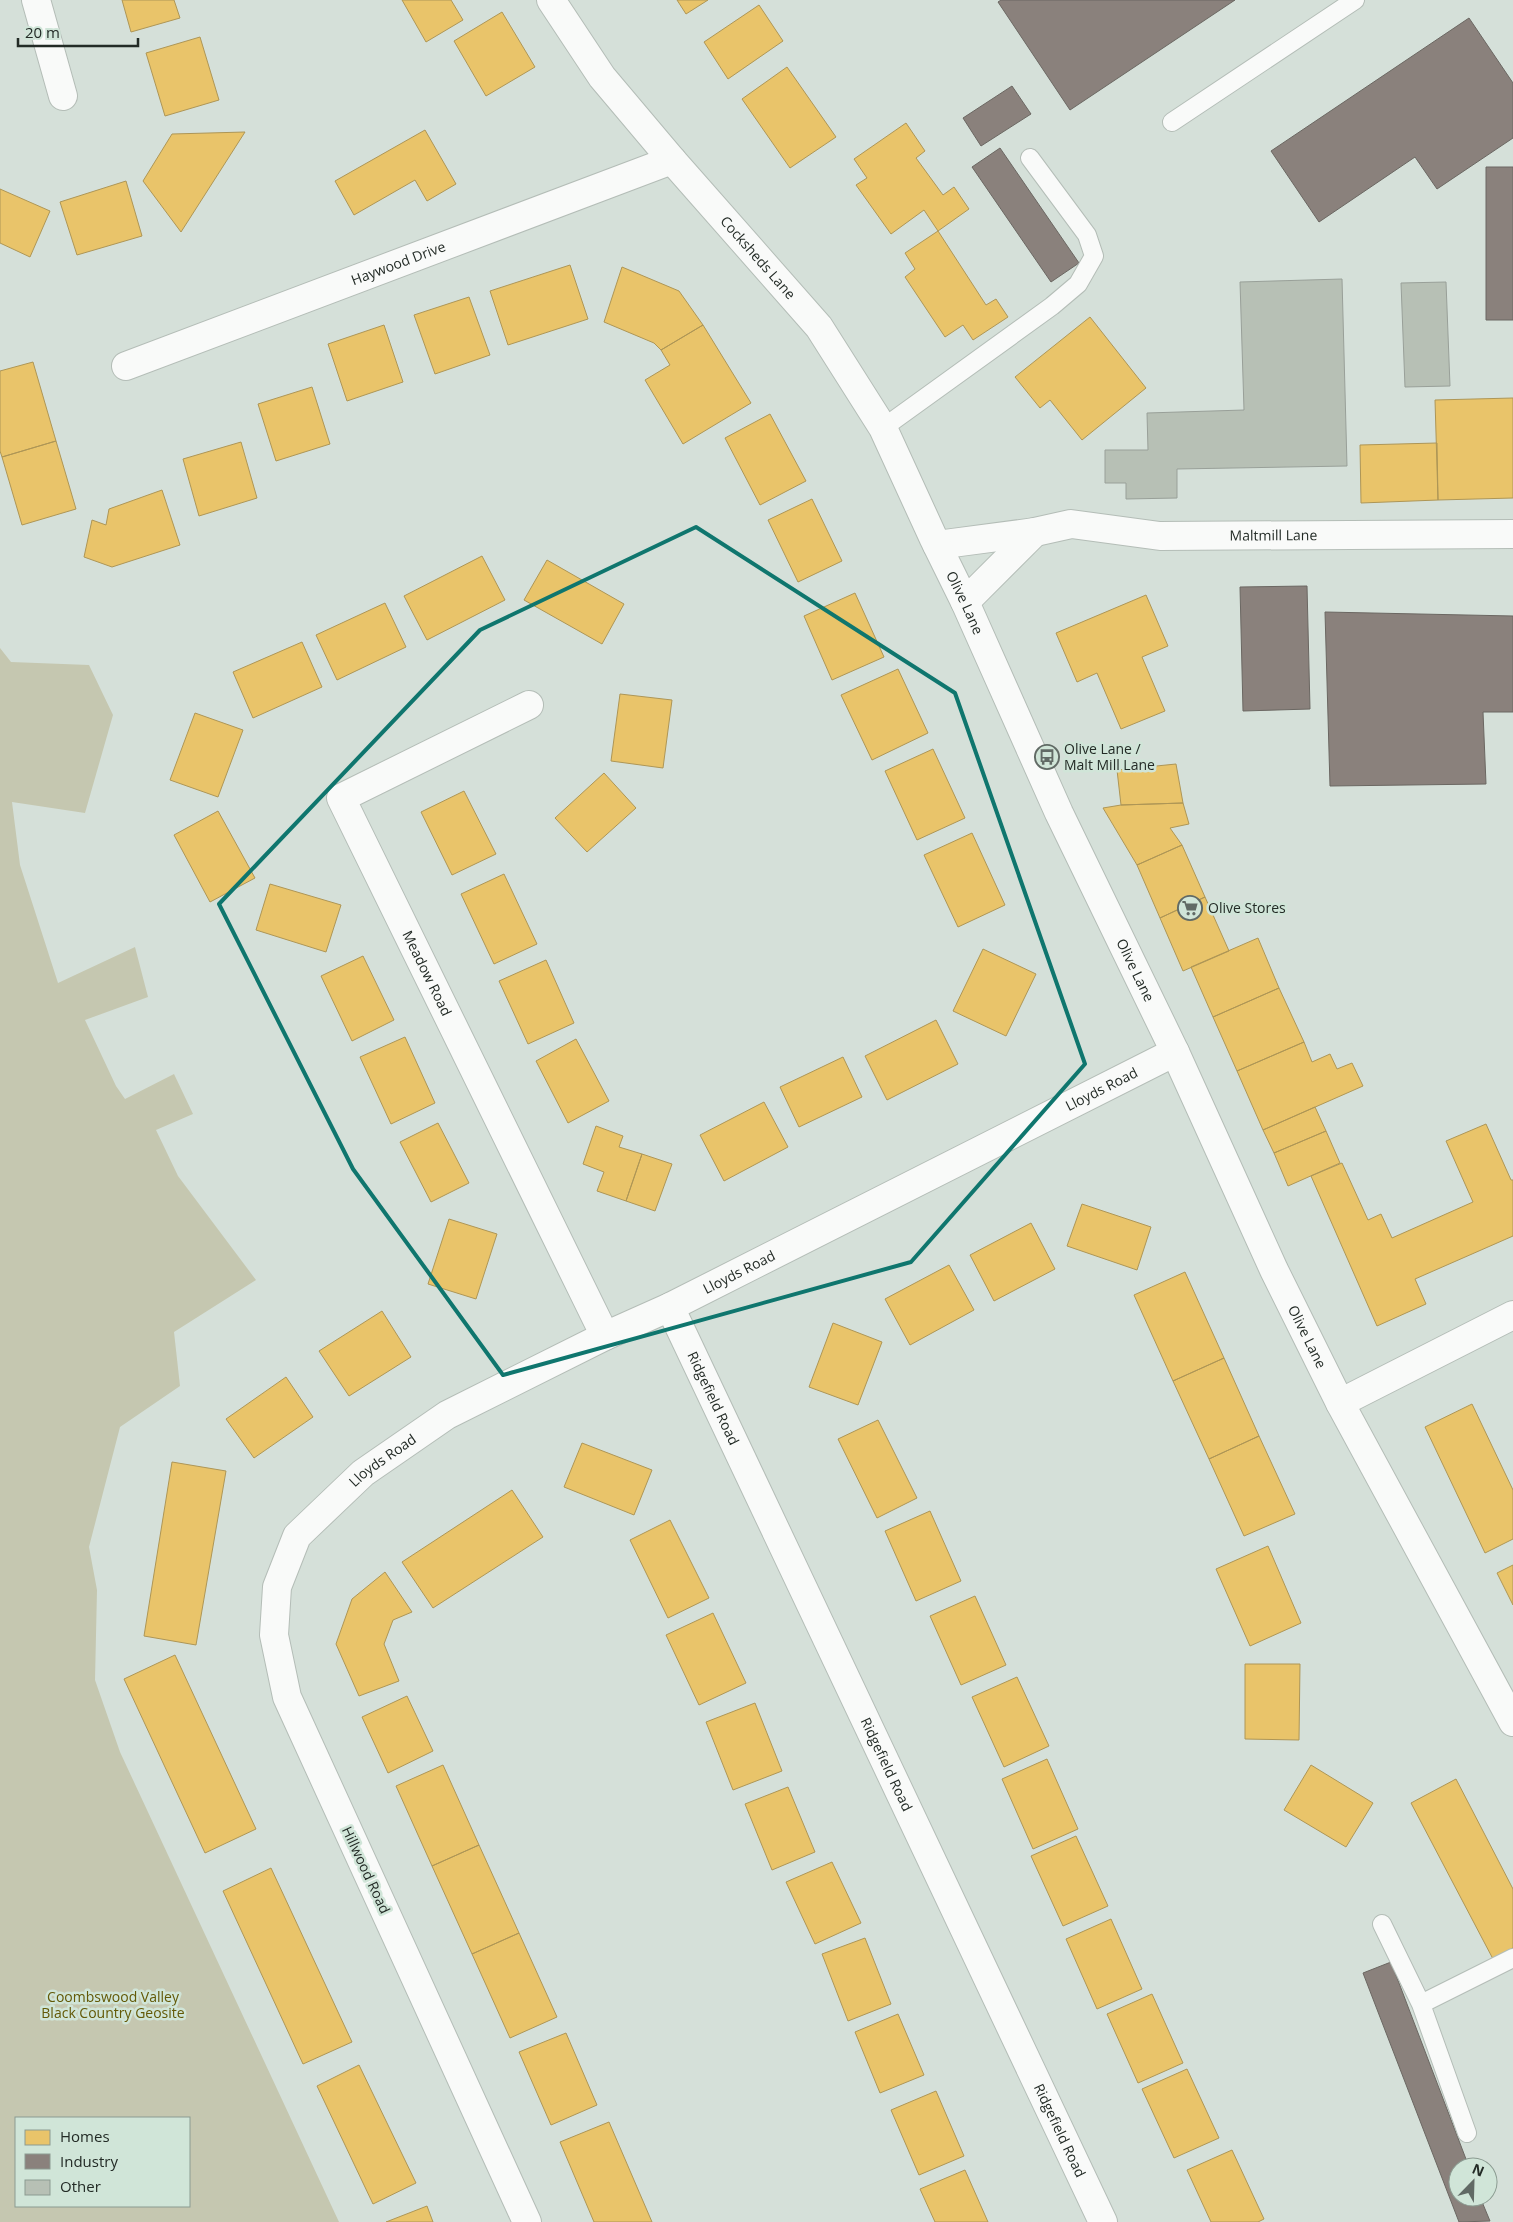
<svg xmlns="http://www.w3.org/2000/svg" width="1513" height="2222" font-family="'Open Sans',sans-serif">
<rect width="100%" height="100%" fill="#d5e0d9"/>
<!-- green -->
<path fill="#c5c7b0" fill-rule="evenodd" d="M0 648 11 662 89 665 113 715 85 813 12 802 20 865 58 983 135 947 148 997 85 1020 116 1086 125 1099 174 1074 193 1114 156 1130 178 1176 256 1280 174 1332 180 1386 120 1427 89 1547 97 1590 95 1680 120 1752 339 2222H0ZM16 2118H189V2206H16Z"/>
<!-- homes -->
<path fill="#e9c46a" stroke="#ae9656" d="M122 0H174L180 18 131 32Z
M402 0H451L463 20 426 42Z
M677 0H708L686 14Z
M759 5 783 41 728 79 704 42Z
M502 12 535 67 486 96 454 41Z
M200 37 219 100 165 116 146 53Z
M787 67 836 137 790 168 742 99Z
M906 123 925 151 916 158 943 195 954 187 969 209 938 231 924 210 891 234 856 185 867 178 854 159Z
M425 130 456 184 427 201 415 180 354 215 335 181Z
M245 132 181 232 143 181 172 134Z
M126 181 142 236 77 255 60 202Z
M0 189 50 211 30 257 0 243Z
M938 231 986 305 996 299 1008 317 973 340 963 325 945 337 905 277 915 269 905 253Z
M570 265 588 319 508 345 490 291Z
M622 267 679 291 703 325 661 350 654 343 604 322Z
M469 297 490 355 435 374 414 315Z
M1090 317 1146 388 1082 440 1050 400 1040 408 1015 377Z
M384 325 403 382 347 401 328 344Z
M703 325 751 403 683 444 645 380 670 365 661 350Z
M33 362 56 441 2 457 0 451V371Z
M312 387 330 444 276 461 258 404Z
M1513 398V498L1438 500 1435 400Z
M770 414 806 481 760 505 725 438Z
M56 441 76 509 22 525 2 457Z
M241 442 257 498 199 516 183 459Z
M1437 443 1438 500 1361 503 1360 445Z
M162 490 180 545 112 567 84 557 92 520 106 525 109 509Z
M812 499 842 561 798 582 768 520Z
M482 556 505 600 427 640 404 596Z
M547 560 624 604 602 644 524 600Z
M855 593 884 657 832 680 804 616Z
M1146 595 1168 646 1142 657 1165 711 1121 729 1097 673 1077 682 1056 633Z
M385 603 406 647 337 680 316 635Z
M302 642 322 687 253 718 233 672Z
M898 669 928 733 872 760 841 695Z
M620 694 672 700 663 768 611 761Z
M195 713 243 730 218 797 170 780Z
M933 749 965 818 917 840 885 771Z
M1176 764 1183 803 1121 805 1117 770Z
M604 773 636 808 587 852 555 818Z
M464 791 496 854 452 875 421 812Z
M1183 803 1189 824 1170 828 1182 845 1137 865 1103 808 1121 805Z
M218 811 255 878 210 902 174 835Z
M972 833 1005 905 958 927 924 855Z
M1182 845 1205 897 1160 918 1137 865Z
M504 874 537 944 494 964 461 894Z
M270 884 341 905 326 952 256 930Z
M1205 897 1229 951 1183 971 1160 918Z
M1258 938 1279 988 1213 1017 1191 967Z
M983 949 1036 974 1006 1036 953 1011Z
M363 956 394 1020 352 1041 321 976Z
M546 960 574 1023 528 1044 499 981Z
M1279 988 1304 1042 1237 1071 1213 1017Z
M936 1020 958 1064 887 1100 865 1056Z
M405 1037 435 1103 391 1124 360 1057Z
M576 1039 609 1101 568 1123 536 1061Z
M1304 1042 1312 1062 1330 1054 1337 1069 1352 1063 1363 1086 1263 1130 1237 1071Z
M843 1057 862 1097 799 1127 780 1087Z
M764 1102 788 1147 724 1181 700 1135Z
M1315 1107 1326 1131 1274 1153 1263 1130Z
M438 1123 469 1183 431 1202 400 1142Z
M1486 1124 1511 1180H1513V1236L1415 1279 1426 1304 1377 1326 1311 1176 1342 1163 1368 1220 1381 1214 1392 1238 1473 1202 1446 1141Z
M596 1126 623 1136 619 1147 642 1154 626 1201 597 1191 604 1172 583 1164Z
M1326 1131 1340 1163 1288 1186 1274 1153Z
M642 1154 672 1164 655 1211 626 1201Z
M1082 1204 1151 1227 1137 1270 1067 1246Z
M449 1219 497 1234 476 1299 428 1284Z
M1031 1223 1055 1269 994 1301 970 1255Z
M949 1265 974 1310 910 1345 885 1299Z
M1185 1272 1224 1358 1173 1381 1134 1295Z
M382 1311 411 1357 349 1396 319 1351Z
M833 1323 882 1342 858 1405 809 1387Z
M1224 1358 1259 1436 1209 1459 1173 1381Z
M286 1377 313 1417 254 1458 226 1419Z
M1472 1404 1513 1490V1539L1485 1553 1425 1427Z
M878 1420 917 1498 877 1518 838 1439Z
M1259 1436 1295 1514 1244 1536 1209 1459Z
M582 1443 652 1470 634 1515 564 1487Z
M172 1462 226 1471 196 1645 144 1636Z
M512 1490 543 1537 433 1608 402 1562Z
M930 1511 961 1581 916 1601 885 1531Z
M670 1520 709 1598 668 1618 630 1540Z
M1268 1546 1301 1623 1250 1646 1216 1569Z
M1513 1565V1605L1497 1573Z
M385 1572 412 1612 393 1620 384 1644 399 1681 359 1696 336 1644 352 1599Z
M975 1596 1006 1665 961 1685 930 1616Z
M713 1613 746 1683 699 1705 666 1635Z
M175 1655 256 1829 205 1853 124 1679Z
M1245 1664H1300L1299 1740 1245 1739Z
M1017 1677 1049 1746 1004 1767 972 1697Z
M407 1696 433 1751 388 1773 362 1717Z
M755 1703 782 1771 733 1790 706 1722Z
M1047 1759 1078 1829 1033 1849 1002 1779Z
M443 1765 479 1845 432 1866 396 1786Z
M1311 1765 1373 1803 1346 1847 1284 1810Z
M1456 1779 1513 1889V1948L1493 1959 1411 1803Z
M788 1787 815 1852 772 1870 745 1804Z
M1076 1836 1108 1906 1063 1926 1031 1856Z
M479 1845 519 1933 472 1954 432 1866Z
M832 1862 861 1923 815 1944 786 1882Z
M271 1868 352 2042 303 2064 223 1891Z
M1111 1919 1142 1989 1097 2009 1066 1939Z
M519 1933 557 2017 510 2038 472 1954Z
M865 1938 891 2004 848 2021 822 1954Z
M1152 1994 1183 2063 1138 2083 1107 2014Z
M898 2014 924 2075 880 2093 855 2032Z
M566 2033 597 2105 551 2125 519 2052Z
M359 2065 416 2183 373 2204 317 2086Z
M1187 2069 1219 2138 1174 2158 1142 2089Z
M936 2091 964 2156 919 2175 891 2110Z
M609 2122 652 2222H594L560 2142Z
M1232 2150 1264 2219 1258 2222H1211L1187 2170Z
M965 2170 988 2222H935L920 2189Z
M427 2206 433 2222H386Z"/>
<!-- industry -->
<path fill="#8a817c" stroke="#6b6762" d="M1001 0H1235L1070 110 998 2Z
M1469 18 1513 83V138L1437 189 1415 157 1319 222 1271 151Z
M1012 86 1031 114 981 146 963 118Z
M1000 148 1079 263 1051 282 972 167Z
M1486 167H1513V320H1486Z
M1307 586 1310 709 1243 711 1240 587Z
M1325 612 1513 616V712H1483L1486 784 1330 786Z
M1391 1962 1469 2167H1458V2197H1480L1490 2221 1459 2222 1363 1973Z"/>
<!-- building -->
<path fill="#b7c0b5" stroke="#99a099" d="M1342 279 1347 466 1177 469V498L1126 499V483H1105V450H1148L1147 413 1244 410 1240 282Z
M1446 282 1450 386 1405 387 1401 283Z"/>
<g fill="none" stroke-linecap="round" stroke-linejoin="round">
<defs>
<path id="lane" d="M1172 122 1355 0
M883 428 1052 306 1078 284 1094 256 1087 235 1030 158
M1382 1924 1421 2004 1467 2133
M1421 2004 1513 1958"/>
<g id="street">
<path d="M36 0 63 96"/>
<path id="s1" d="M126 366 672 160"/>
<path id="s2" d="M937 545 1035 532 1071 524 1160 536 1513 534"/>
<path d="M965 602 1035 532"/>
<path id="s3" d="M529 705 341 798 605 1336"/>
<path id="s4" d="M670 1307 1103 2222"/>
<path d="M1340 1403 1513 1315"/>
<path id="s5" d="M527 2222 287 1697 274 1635 277 1587 297 1536 363 1473 447 1415 605 1336 670 1307 1175 1052"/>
</g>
<g id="secondary">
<path id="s6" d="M551 0 602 77 672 160 819 327 883 428 933 537 965 602 1059 813 1175 1052 1274 1270 1340 1403 1513 1722"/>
</g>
</defs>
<!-- lane casing -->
<use href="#lane" stroke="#b4bdb7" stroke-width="20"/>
<!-- street casing -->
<use href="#street" stroke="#b4bdb7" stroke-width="30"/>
<!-- secondary casing -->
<use href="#secondary" stroke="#b4bdb7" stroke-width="30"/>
<!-- lane -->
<use href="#lane" stroke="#f9faf9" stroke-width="18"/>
<!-- street -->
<use href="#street" stroke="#f9faf9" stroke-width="28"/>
<!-- secondary -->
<use href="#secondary" stroke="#f9faf9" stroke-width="28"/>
</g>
<!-- marked area -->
<path fill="none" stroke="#0f766e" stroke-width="4" stroke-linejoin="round" d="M696 527 955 693 1085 1064 911 1262 503 1375 353 1169 219 904 480 630Z"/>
<!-- icons -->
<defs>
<symbol id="bus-ring" viewBox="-11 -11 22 22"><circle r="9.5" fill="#d0e5d8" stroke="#616a65" stroke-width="1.5"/><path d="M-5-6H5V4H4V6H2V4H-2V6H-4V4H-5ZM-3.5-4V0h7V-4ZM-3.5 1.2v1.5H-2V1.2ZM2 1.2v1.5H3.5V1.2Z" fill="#616a65"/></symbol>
<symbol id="supermarket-ring" viewBox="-11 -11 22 22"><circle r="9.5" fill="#d0e5d8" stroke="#616a65" stroke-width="1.5"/><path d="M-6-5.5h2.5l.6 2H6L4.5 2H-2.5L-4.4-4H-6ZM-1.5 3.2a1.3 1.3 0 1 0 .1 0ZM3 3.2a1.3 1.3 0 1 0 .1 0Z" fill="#616a65"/></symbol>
</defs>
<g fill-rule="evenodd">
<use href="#bus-ring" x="1033" y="743" width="28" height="28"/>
<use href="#supermarket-ring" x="1176" y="894" width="28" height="28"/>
</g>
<g text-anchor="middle" stroke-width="5" stroke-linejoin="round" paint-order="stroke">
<!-- street labels -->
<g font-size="14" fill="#232b26" stroke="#d0e5d8">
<text dy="5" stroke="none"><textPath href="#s6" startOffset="331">Cocksheds Lane</textPath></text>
<text dy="5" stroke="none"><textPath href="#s1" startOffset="291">Haywood Drive</textPath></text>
<text dy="5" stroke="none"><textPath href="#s2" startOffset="339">Maltmill Lane</textPath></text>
<text dy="5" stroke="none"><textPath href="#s6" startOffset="736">Olive Lane</textPath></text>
<text dy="5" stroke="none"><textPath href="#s6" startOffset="1141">Olive Lane</textPath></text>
<text dy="5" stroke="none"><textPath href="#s3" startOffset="405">Meadow Road</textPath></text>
<text dy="5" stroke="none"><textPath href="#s5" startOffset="1668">Lloyds Road</textPath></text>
<text dy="5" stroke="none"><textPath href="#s5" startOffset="1262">Lloyds Road</textPath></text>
<text dy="5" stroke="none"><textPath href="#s6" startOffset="1546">Olive Lane</textPath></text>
<text dy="5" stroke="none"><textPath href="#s4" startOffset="101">Ridgefield Road</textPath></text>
<text dy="5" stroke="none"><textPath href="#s5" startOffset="858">Lloyds Road</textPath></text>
<text dy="5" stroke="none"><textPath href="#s4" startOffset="506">Ridgefield Road</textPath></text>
<text transform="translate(366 1870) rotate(65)" y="5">Hillwood Road</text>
<text dy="5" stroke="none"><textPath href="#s4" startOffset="911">Ridgefield Road</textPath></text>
</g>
<!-- poi labels -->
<g font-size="14" fill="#232b26" stroke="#d0e5d8" text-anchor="start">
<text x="1064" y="754">Olive Lane /<tspan x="1064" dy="16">Malt Mill Lane</tspan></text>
<text x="1208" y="913">Olive Stores</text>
</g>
<!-- park labels -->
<g font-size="14" fill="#635907" stroke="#d0e5d8">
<text x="113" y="2002">Coombswood Valley<tspan x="113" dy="16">Black Country Geosite</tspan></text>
</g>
</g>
<!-- legend -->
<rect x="15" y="2117" width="175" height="90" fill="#d0e5d8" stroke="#8b9b91"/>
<rect x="25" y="2130" width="25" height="15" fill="#e9c46a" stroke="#8b9b91"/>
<text x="60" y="2142" font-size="15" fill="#232b26">Homes</text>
<rect x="25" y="2154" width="25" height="15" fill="#8a817c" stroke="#8b9b91"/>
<text x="60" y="2167" font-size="15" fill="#232b26">Industry</text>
<rect x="25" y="2180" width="25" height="15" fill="#b7c0b5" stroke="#8b9b91"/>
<text x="60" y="2192" font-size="15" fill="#232b26">Other</text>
<!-- north arrow -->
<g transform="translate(1473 2182) rotate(23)"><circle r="24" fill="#d0e5d8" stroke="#8b9b91"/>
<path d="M0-4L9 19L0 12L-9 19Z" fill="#616a65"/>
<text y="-8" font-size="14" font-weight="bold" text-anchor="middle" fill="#232b26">N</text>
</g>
<!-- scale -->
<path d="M18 38v8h120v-8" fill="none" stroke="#232b26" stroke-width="2.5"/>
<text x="25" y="38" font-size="15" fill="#232b26" stroke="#d0e5d8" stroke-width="4" paint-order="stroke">20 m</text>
</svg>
